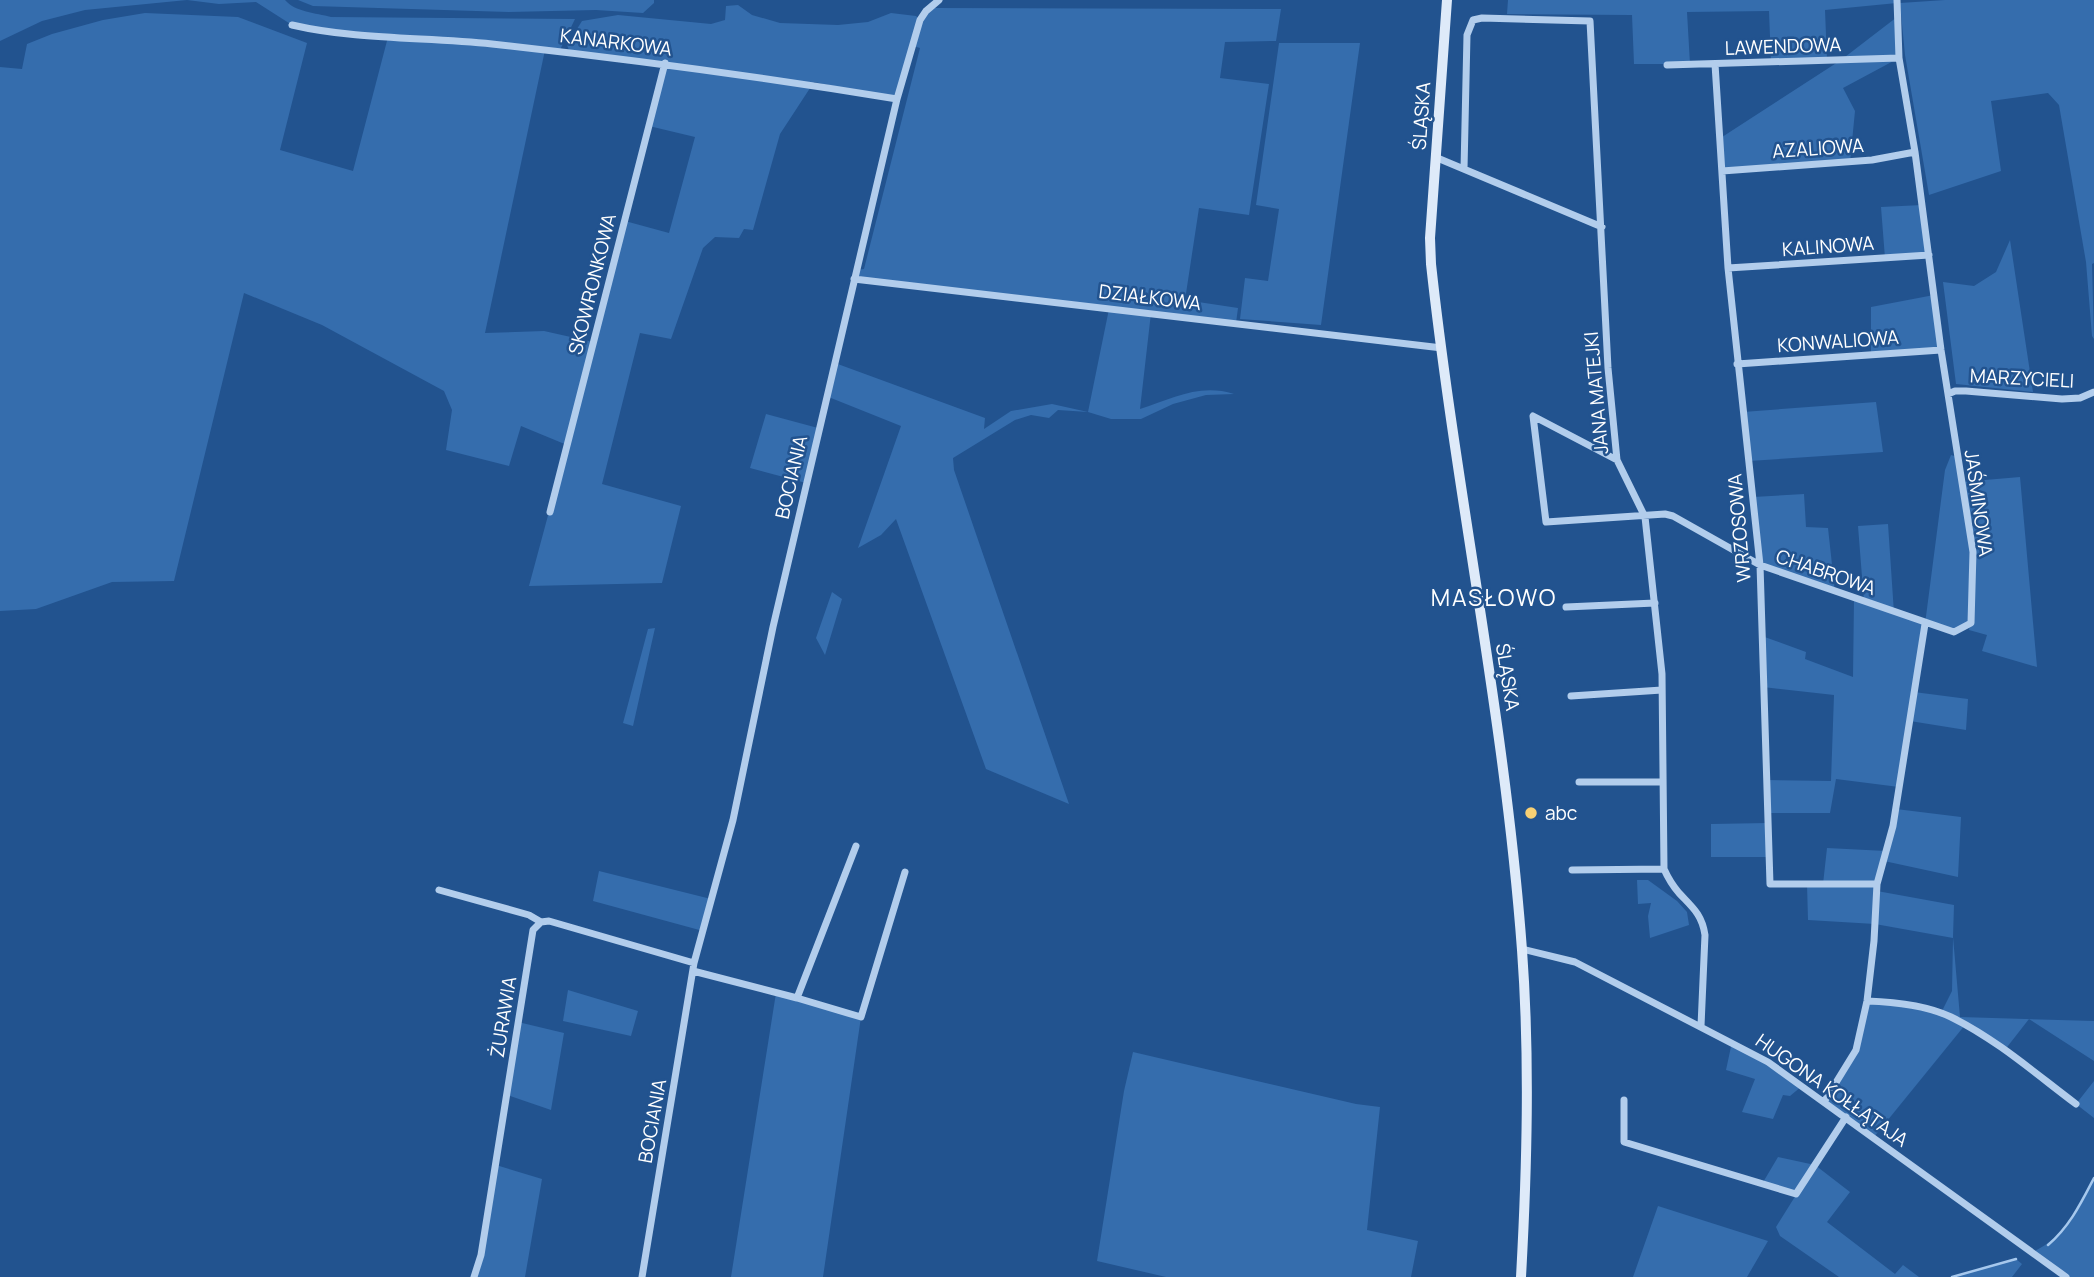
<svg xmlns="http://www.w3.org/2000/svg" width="2094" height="1277" font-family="Manrope,sans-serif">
<rect width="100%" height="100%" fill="#22538f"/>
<!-- green -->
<path fill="#356dad" d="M0 0H285C295 12 316 13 331 17L575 19 559 52 545 50 485 333 544 331 593 342 625 221 669 233 695 137 649 126 665 63 570 53 567 45 582 21 618 15 711 24 725 20 726 6 738 5 752 15 780 23 838 25 868 22 891 13 916 16 920 20 932 8 1281 9 1276 41 1225 42 1220 78 1269 84 1249 215 1199 208 1185 300 1238 308 1236 323 1151 313 1140 409C1172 399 1199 383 1234 394L1206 395 1173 404 1141 419H1111L1088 412 1058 410 1049 418 1031 415 1015 420 953 458 954 470 1069 804 986 769 896 519 881 535 858 548 901 426 826 396 835 363 985 418 984 429 1011 411 1052 404 1088 412 1109 309 854 279 856 270 864 269 920 48 913 46 897 99 814 82 780 134 753 230 744 229 739 238 715 237 703 248 671 339 640 333 602 484 681 506 662 583 529 586 567 445 521 426 509 466 446 450 452 410 444 391 322 325 244 293 174 581 112 582 36 609 0 611V67L22 69 27 44 52 34 103 20 145 13 238 17 307 43 280 150 353 171 388 37 292 25 256 2 219 4 187 0 85 10 42 21 0 41Z
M298 0H654V3L643 13 596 10 509 12 313 6Z
M1508 0H1897V3L1825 10 1827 60 1771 62 1769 11 1687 12 1690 64H1634L1632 15 1507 14Z
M1945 0H2094V263L2092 264 2094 339 2092 336 2086 262 2059 105 2048 93 1991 101 2001 171 1929 195 1905 55 1900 3Z
M1897 17 1899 58 1843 88 1855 111 1850 162 1722 171 1719 139 1841 60Z
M1279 43H1360L1321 325 1240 319 1245 278 1268 281 1279 209 1256 205Z
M1922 205 1929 255 1885 258 1881 207Z
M2010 240 2033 392 1956 384 1943 282 1974 286 1996 272Z
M1934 295 1941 350 1871 355V307Z
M1876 402 1883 452 1749 461 1743 412Z
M766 414 818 428 806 483 750 468Z
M1951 455 1958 457 1962 482 2020 477 2037 667 1982 651 1987 635 1969 630 1970 624 1954 632 1925 624 1914 692 1968 699 1966 730 1910 721 1899 787 1836 779 1830 813H1767L1766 780 1831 781 1834 695 1763 687 1762 636 1806 652 1805 659 1853 677 1854 599 1864 602 1858 526 1888 524 1894 613 1925 624 1945 470Z
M1804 494 1806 527 1828 528 1835 592 1760 565 1753 497Z
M832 592 842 599 825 655 816 638Z
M655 628 633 726 623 723 648 629Z
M1896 809 1961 817 1958 877 1884 861 1877 891 1954 905 1953 937 1960 1017 2094 1021V1061L2029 1019 2004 1051 1965 1025 1874 1137 1824 1102 1856 1050 1867 1001 1941 1013 1952 991 1953 938 1875 924 1808 920 1807 884H1823L1827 848 1886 851Z
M1768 823 1769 857H1711V824Z
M599 871 711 899 703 931 593 901Z
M1637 880H1648L1677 901 1687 912 1689 925 1650 938 1648 916 1651 903 1638 904Z
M568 990 638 1011 631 1036 563 1021Z
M776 993 861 1017 823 1277H731Z
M518 1022 564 1033 551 1110 507 1095Z
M1732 1042 1802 1086 1790 1096 1783 1095 1773 1119 1742 1112 1755 1079 1726 1070Z
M1133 1052 1356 1104 1380 1107 1367 1230 1418 1241 1411 1277H1166L1097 1261 1124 1091Z
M2094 1081V1118L2076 1104Z
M1778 1157 1815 1165 1850 1192 1827 1222 1895 1274 1903 1265 1919 1277H1839L1780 1236 1776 1227 1796 1195 1762 1184Z
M496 1165 542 1179 525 1277H474Z
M2094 1178V1277H2066L2033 1252C2066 1236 2078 1209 2094 1178Z
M1658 1206 1768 1241 1747 1277H1633Z
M2016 1259 2022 1264 2012 1277H1952Z"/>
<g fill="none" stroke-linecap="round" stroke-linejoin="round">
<!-- stream -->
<path stroke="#a6c8ed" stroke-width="2.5" d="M2048 1245C2070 1226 2081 1203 2094 1178
M1952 1277 2016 1259"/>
<!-- street -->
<path stroke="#b2cdec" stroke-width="7" d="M292 25C357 40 425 37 492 44 628 59 762 77 897 99
M1715 64 1728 268 1760 565 1770 884H1877
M1667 65 1899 58
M1435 157 1602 227
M1464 169 1467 35 1473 20 1482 18 1590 21 1608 368 1617 460 1645 517 1662 674 1664 869C1668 878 1673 886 1679 893 1692 907 1702 914 1705 935L1701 1026
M1722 171 1872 160 1915 152
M1728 268 1929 255
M854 279 1442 348
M1737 364 1941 350
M1948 394 1955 391H1966L2062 399 2080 398 2094 392
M1617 460 1533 416 1546 522 1665 514 1673 516 1760 565 1954 632 1971 623 1973 552 1941 350 1915 152 1899 58 1897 0
M550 512 665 63
M1566 607 1655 603
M1571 696 1662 690
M1579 782H1663
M1572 870 1664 869
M439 890 529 915 541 922
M1522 949 1575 962 1768 1062 2066 1277
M693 971 797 998 856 846
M797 998 861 1017 905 872
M1867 1001C1895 1002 1926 1005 1951 1017 1996 1039 2036 1074 2076 1104
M1624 1100V1142L1796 1194 1846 1117
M1824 1102 1856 1050 1867 1001 1874 941 1877 884 1893 826 1925 624
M474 1277 481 1255 533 930 541 922 549 921 694 963
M642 1277 694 963 733 820 773 627 897 99 920 20 926 11 939 0"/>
<!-- secondary -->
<path stroke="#deeaf9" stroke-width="10" d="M1447 0 1430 238 1431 264C1456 493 1505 719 1522 950 1530 1059 1527 1168 1521 1277"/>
</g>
<!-- markers -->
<circle fill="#f8d074" stroke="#22538f" stroke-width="2.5" cx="1531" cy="813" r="7"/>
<g text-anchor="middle" stroke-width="5" stroke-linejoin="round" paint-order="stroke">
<!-- street labels -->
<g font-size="19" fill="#fff" stroke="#22538f">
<text transform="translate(616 42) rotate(7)" y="7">KANARKOWA</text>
<text transform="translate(1783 46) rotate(-2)" y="7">LAWENDOWA</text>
<text transform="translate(1421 116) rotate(-86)" y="7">ŚLĄSKA</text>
<text transform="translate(1818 148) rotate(-4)" y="7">AZALIOWA</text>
<text transform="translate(1828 246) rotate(-4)" y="7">KALINOWA</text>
<text transform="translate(592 284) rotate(-76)" y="7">SKOWRONKOWA</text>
<text transform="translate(1150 297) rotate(7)" y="7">DZIAŁKOWA</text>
<text transform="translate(1838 341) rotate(-4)" y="7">KONWALIOWA</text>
<text transform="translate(2022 378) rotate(3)" y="7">MARZYCIELI</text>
<text transform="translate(1596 393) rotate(-95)" y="7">JANA MATEJKI</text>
<text transform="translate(791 477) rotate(-77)" y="7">BOCIANIA</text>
<text transform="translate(1979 503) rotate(82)" y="7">JAŚMINOWA</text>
<text transform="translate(1739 528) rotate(-95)" y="7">WRZOSOWA</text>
<text transform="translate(1826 572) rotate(19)" y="7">CHABROWA</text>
<text transform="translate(1508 677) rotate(81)" y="7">ŚLĄSKA</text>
<text transform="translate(503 1017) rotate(-81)" y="7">ŻURAWIA</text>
<text transform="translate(1832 1090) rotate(35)" y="7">HUGONA KOŁŁĄTAJA</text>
<text transform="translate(652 1121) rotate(-80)" y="7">BOCIANIA</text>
</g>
<!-- poi labels -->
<g font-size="19" fill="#fff" stroke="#22538f" text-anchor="start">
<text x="1545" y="820">abc</text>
</g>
<!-- quarter labels -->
<g font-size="23" letter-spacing="2" fill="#fff" stroke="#22538f">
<text x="1494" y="606">MASŁOWO</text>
</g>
</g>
</svg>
